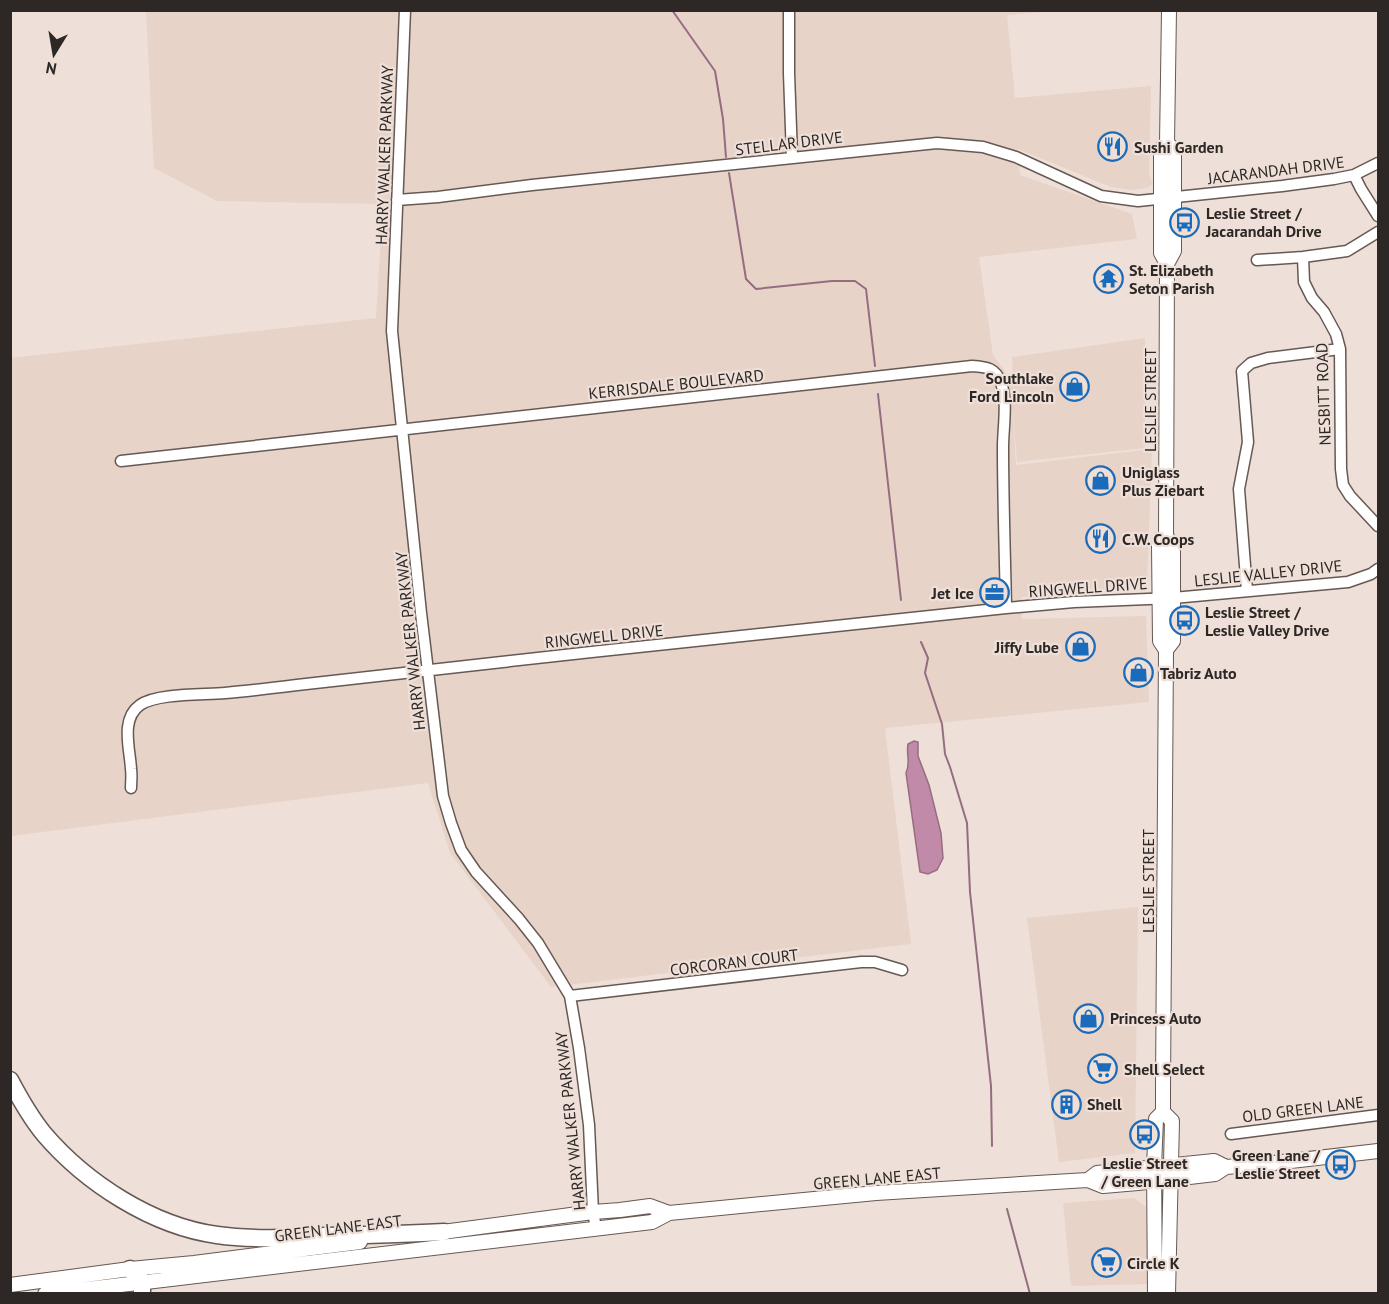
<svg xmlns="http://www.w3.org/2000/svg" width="1389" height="1304" font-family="'PT Sans',sans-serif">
<rect width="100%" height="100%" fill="#eedfd8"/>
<!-- built -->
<path fill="#e8d3c8" d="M146 11H1054L1007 15 1015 98 1151 86 1149 174 1153 184 1147 188 1132 190 1111 187 1018 149 1020 175 1132 214 1137 239 979 257 993 355 1013 382 1012 357 1145 338V448L1017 462 1013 408 1016 465 1152 449 1147 585 1022 597V619L1146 616 1149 702 885 728 911 944 551 987 450 853 428 783 11 836 10 358 376 318 383 204 217 201 154 168Z
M1138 907 1135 1153 1059 1162 1027 918Z
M1134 1198 1146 1207 1148 1284 1071 1286 1063 1203Z"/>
<!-- water -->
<path fill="#c18aa8" stroke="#956d81" stroke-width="1.5" d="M914 741 918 742V756L929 785 941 833 943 858 937 870 928 874 920 872 906 773C911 763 906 755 908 744Z"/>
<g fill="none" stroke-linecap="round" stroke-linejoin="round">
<!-- stream -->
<path stroke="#956d81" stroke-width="2" d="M672 10 715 71 723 119 726 157
M729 173 746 279 756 289 832 281H855L866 289 875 366
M878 394 901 600
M921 642 928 658 925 673 942 724 945 754 950 767 967 823 970 892 991 1086 992 1146
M1007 1209 1030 1294"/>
<defs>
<path id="minor" d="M405 10 392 331 421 613 443 796 451 823 461 850 476 872 519 919 538 943 570 996 579 1048 589 1125 593 1212 596 1228
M789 10V73L792 157
M1354 175 1361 189 1378 216
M397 200 438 197 532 185 937 143 983 147 1016 157 1101 196 1138 201 1282 186 1334 179 1354 175 1378 163
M1303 257 1304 282 1312 298 1324 312 1336 334 1340 349 1341 469 1343 485 1350 496 1378 526
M1257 260 1303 257 1347 251 1378 232
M121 461 972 366C987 367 996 368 1001 383 1008 401 1003 428 1003 447 1003 501 1005 555 1006 608
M1247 591 1239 489 1248 442 1242 371 1251 363 1268 358 1340 349
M131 788C131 782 132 775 131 769 130 749 120 719 140 705 157 693 203 695 225 693 249 691 273 688 297 685 533 658 770 632 1006 608L1074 602 1173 598 1348 582 1371 574 1378 569
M570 996 861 962H875L902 970
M1231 1134 1378 1115"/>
<path id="major" d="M1167 264 1174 251V150L1167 143
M1166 537 1159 545 1160 641 1166 650 1163 1088V1112L1172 1121 1168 1294
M1166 650 1173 641V544L1166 537 1167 264 1161 253V149L1167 143 1169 10
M1088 1180 1097 1173 1214 1161 1226 1167 1265 1164 1378 1151
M435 1233 593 1212 620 1210 650 1206 669 1213
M10 1285 130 1269 194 1263 360 1242
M45 1294 652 1222 669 1213 876 1193 1071 1181 1088 1180 1103 1186 1138 1183 1215 1174 1226 1167
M1155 1294 1154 1167 1156 1119 1163 1112"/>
<path id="highway" d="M10 1080C20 1099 31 1118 44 1134 86 1183 152 1226 217 1235 253 1240 289 1238 326 1236 365 1235 405 1234 444 1232
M130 1269 142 1281V1294"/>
</defs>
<!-- minor casing -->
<use href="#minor" stroke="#665953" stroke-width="13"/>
<!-- major casing -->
<use href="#major" stroke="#665953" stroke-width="16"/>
<!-- highway casing -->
<use href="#highway" stroke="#665953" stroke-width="19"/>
<!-- minor -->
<use href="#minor" stroke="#fff" stroke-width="10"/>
<!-- major -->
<use href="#major" stroke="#fff" stroke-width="14"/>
<!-- highway -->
<use href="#highway" stroke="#fff" stroke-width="16"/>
</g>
<!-- icons -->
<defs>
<symbol id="restaurant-ring" viewBox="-11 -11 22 22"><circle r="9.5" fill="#eedfd8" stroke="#1a6bba" stroke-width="1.5"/><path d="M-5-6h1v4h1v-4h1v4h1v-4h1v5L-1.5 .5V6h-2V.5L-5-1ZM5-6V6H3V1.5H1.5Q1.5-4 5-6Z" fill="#1a6bba"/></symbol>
<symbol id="bus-ring" viewBox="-11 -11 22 22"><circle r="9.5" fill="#eedfd8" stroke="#1a6bba" stroke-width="1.5"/><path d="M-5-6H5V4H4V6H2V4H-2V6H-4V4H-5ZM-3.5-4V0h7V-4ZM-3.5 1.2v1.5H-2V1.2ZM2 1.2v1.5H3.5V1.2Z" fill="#1a6bba"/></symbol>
<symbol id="temple-ring" viewBox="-11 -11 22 22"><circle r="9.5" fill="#eedfd8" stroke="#1a6bba" stroke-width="1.5"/><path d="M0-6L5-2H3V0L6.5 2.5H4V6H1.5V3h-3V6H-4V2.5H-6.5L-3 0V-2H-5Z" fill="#1a6bba"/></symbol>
<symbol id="shop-ring" viewBox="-11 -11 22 22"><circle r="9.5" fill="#eedfd8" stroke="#1a6bba" stroke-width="1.5"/><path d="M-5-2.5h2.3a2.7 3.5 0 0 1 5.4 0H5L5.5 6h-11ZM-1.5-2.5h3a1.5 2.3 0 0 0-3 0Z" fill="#1a6bba"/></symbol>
<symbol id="office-ring" viewBox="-11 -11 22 22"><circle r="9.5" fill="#eedfd8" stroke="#1a6bba" stroke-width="1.5"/><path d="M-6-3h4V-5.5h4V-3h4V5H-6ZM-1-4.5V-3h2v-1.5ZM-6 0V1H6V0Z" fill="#1a6bba"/></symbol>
<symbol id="supermarket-ring" viewBox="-11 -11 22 22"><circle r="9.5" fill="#eedfd8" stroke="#1a6bba" stroke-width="1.5"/><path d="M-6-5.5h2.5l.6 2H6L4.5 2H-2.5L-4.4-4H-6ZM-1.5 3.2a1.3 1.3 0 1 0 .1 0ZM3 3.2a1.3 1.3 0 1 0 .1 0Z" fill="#1a6bba"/></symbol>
<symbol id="building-ring" viewBox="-11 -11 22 22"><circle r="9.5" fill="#eedfd8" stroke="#1a6bba" stroke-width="1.5"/><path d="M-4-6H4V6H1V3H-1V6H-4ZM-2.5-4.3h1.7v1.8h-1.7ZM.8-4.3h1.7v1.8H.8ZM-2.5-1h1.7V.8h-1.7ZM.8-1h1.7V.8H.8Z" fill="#1a6bba"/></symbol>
</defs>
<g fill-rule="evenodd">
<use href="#restaurant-ring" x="1096" y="130" width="33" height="33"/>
<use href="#bus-ring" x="1168" y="206" width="33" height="33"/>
<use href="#temple-ring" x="1092" y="262" width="33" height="33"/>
<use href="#shop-ring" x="1058" y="370" width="33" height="33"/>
<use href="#shop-ring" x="1084" y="464" width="33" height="33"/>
<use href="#restaurant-ring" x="1084" y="522" width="33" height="33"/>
<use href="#office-ring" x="978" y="576" width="33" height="33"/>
<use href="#bus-ring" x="1168" y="604" width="33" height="33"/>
<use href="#shop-ring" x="1064" y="630" width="33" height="33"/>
<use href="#shop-ring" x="1122" y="656" width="33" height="33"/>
<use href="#shop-ring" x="1072" y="1002" width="33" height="33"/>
<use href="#supermarket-ring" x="1086" y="1052" width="33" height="33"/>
<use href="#building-ring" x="1050" y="1088" width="33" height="33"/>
<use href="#bus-ring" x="1128" y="1118" width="33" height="33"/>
<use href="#bus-ring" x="1324" y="1148" width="33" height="33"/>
<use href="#supermarket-ring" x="1090" y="1246" width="33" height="33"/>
</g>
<g text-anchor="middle" stroke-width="4.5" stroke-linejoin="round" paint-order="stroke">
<!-- street labels -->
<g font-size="16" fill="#2d2825" stroke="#eedfd8">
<text transform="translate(789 143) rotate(-7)" y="6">STELLAR DRIVE</text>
<text transform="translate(384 155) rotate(-88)" y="6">HARRY WALKER PARKWAY</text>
<text transform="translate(1276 170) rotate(-7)" y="6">JACARANDAH DRIVE</text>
<text transform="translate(676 384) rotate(-6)" y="6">KERRISDALE BOULEVARD</text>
<text transform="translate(1323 394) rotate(-92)" y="6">NESBITT ROAD</text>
<text transform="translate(1150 400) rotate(-90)" y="6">LESLIE STREET</text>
<text transform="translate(1268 573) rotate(-6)" y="6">LESLIE VALLEY DRIVE</text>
<text transform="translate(1088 587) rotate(-4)" y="6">RINGWELL DRIVE</text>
<text transform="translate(604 636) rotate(-6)" y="6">RINGWELL DRIVE</text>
<text transform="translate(410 641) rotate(-96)" y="6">HARRY WALKER PARKWAY</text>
<text transform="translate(1148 881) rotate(-90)" y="6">LESLIE STREET</text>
<text transform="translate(734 962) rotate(-7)" y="6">CORCORAN COURT</text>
<text transform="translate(1303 1109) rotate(-7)" y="6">OLD GREEN LANE</text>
<text transform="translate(570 1121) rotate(-96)" y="6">HARRY WALKER PARKWAY</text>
<text transform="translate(877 1178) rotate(-5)" y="6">GREEN LANE EAST</text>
<text transform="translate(338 1228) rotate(-7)" y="6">GREEN LANE EAST</text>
</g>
<!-- poi labels -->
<g font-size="16" font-weight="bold" fill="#2d2825" stroke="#eedfd8" text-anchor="start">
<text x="1134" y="153">Sushi Garden</text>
<text x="1206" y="219">Leslie Street /<tspan x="1206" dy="18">Jacarandah Drive</tspan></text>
<text x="1129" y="276">St. Elizabeth<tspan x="1129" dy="18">Seton Parish</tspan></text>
<text x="1054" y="384" text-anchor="end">Southlake<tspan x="1054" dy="18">Ford Lincoln</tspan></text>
<text x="1122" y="478">Uniglass<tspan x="1122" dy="18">Plus Ziebart</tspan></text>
<text x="1122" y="545">C.W. Coops</text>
<text x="974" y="599" text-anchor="end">Jet Ice</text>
<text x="1205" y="618">Leslie Street /<tspan x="1205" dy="18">Leslie Valley Drive</tspan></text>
<text x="1059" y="653" text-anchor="end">Jiffy Lube</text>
<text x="1160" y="679">Tabriz Auto</text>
<text x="1110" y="1024">Princess Auto</text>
<text x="1124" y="1075">Shell Select</text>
<text x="1087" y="1110">Shell</text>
<text x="1320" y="1161" text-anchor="end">Green Lane /<tspan x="1320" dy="18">Leslie Street</tspan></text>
<text x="1145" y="1169" text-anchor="middle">Leslie Street<tspan x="1145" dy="18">/ Green Lane</tspan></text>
<text x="1127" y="1269">Circle K</text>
</g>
</g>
<!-- border -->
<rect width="1389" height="1304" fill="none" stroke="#2d2825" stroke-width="24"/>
<!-- north arrow -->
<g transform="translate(54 54) rotate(191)" stroke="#eedfd8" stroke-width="4.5" paint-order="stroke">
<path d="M0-4.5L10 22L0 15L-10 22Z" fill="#2d2825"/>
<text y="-9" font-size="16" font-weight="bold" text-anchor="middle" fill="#2d2825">N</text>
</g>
</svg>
